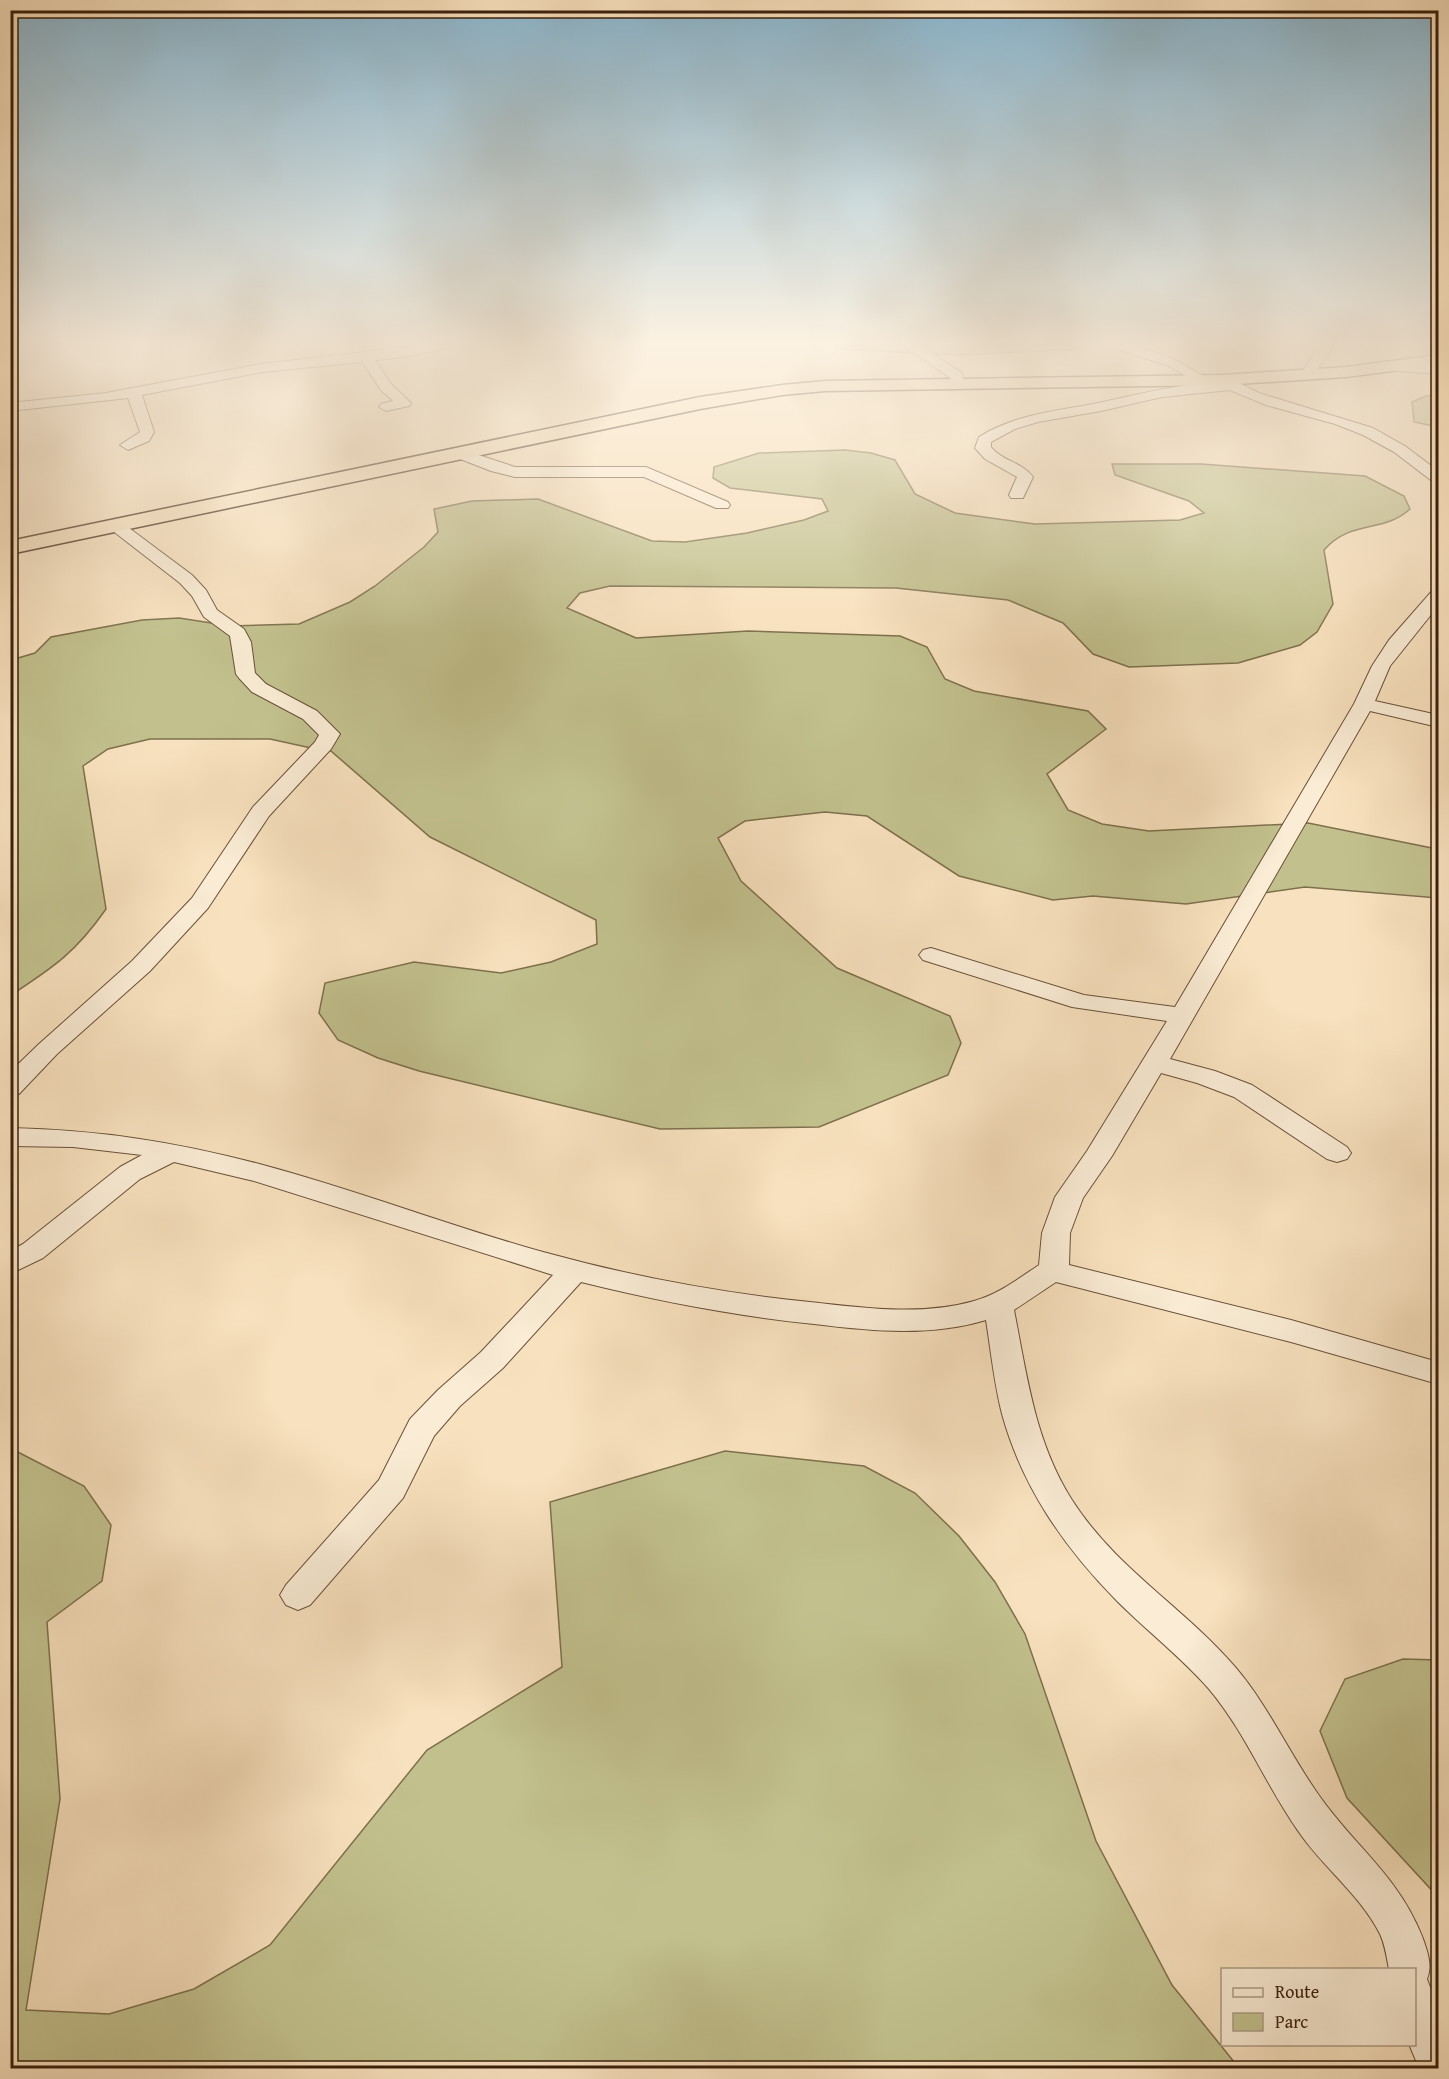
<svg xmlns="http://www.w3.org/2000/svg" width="1449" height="2079" font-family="'Gentium Book Plus',serif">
<rect width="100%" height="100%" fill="#f8e1be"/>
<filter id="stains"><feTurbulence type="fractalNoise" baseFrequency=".00333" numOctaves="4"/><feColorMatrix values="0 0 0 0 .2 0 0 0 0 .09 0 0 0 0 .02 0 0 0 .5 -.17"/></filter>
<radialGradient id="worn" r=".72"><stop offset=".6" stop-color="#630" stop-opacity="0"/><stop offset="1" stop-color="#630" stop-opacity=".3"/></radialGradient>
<!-- green -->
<path fill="#c2c18e" stroke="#7e704d" stroke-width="1.5" d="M833 345H1094L1079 349 959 355 838 349Z
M1438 395V427L1414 422 1412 402 1426 396Z
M845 450 871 453 895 460 915 494 955 513 1035 524 1180 520 1204 513 1189 501 1115 475 1112 464H1201L1365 476 1404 496 1410 509C1383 534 1351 519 1324 550L1333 604 1317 632 1300 645 1238 663 1129 667 1093 654 1063 623 1008 600 896 588 610 586 580 593 567 608 636 638 748 631 900 636 927 647 945 679 974 691 1088 711 1106 729 1047 774 1068 810 1102 824 1149 831 1308 823 1432 848 1438 851V898L1305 887 1186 904 1093 896 1053 900 959 876 867 816 825 812 745 821 718 838 741 881 837 968 950 1016 961 1043 948 1075 819 1127 660 1129 419 1071 378 1058 338 1040 319 1013 325 983 414 962 501 973 551 962 597 944 596 920 430 837 324 745 311 748 270 739H150L108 749 83 766 106 909C76 952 54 967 11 995V660L35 653 51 637 142 620 179 618 231 626 299 624 350 602 375 586 424 547 438 532 434 509 472 501 538 499 652 541 685 542 747 533 804 520 828 511 822 499 730 488 713 478 714 467 759 453Z
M10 1448 84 1486 111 1525 102 1581 47 1622 60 1799 26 2010 109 2014 194 1989 270 1945 427 1750 562 1667 550 1502 725 1451 864 1466 915 1493 959 1536 995 1582 1025 1634 1096 1841 1172 1985 1239 2068H11Z
M1403 1659 1438 1660V1897L1347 1798 1320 1731 1345 1679Z"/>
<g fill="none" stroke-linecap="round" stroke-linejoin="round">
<defs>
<path id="street" d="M423 345H450L448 348 405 357 375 360 391 384 411 403 409 406 386 411 379 407 381 404 393 401 381 390 362 362 262 372 142 395 154 432 149 441 128 450 120 445 140 432 128 398 10 411V403L106 393 262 364Z
M903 345H919L962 373 964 383 962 386H952L950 378Z
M1112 345C1147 345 1176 358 1204 377L1206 380 1199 384 1217 383 1215 380 1217 377H1227L1259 393 1373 428 1405 446 1438 471V483L1432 481 1394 452 1363 435 1335 424 1266 405 1230 390 1162 397 1101 411 1038 422 1015 429 991 442V447C1002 461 1022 462 1033 477L1023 498H1011L1009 495 1017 477 985 459 975 448 979 437C1017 413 1060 411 1103 402 1135 395 1166 387 1199 384L1169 366 1114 348Z
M1320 345H1334L1312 378H1302L1300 375Z
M1390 363 1438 366V374L1385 370 1383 367 1385 364Z
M460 449 515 467H646L728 502 730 505 728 508H716L644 477H515L491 471 455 457 452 454 455 451Z
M115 520 121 522 192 575 206 590 217 610 244 629 251 642 255 673 266 684 317 711 340 734 331 749 269 816 208 908 150 971 57 1054 19 1094 10 1096V1072L39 1044 132 961 192 898 253 807 315 742 319 735 303 719 252 692 239 678 236 674 230 636 204 617 192 596 180 583 109 528 107 525Z
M1438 590V606L1390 666 1375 701 1438 715V727L1370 711 1170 1059 1215 1071 1252 1085 1347 1147 1351 1153 1347 1159 1337 1162 1327 1159 1234 1097 1197 1083 1161 1073 1112 1156 1083 1198 1070 1233 1069 1265 1291 1320 1438 1362V1384L1291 1342 1056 1282 1014 1310C1027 1376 1035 1442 1072 1500 1116 1569 1185 1608 1236 1668 1269 1707 1289 1753 1318 1794 1354 1846 1397 1874 1422 1936 1427 1950 1433 1965 1427 1979L1438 2008V2068H1419L1409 2044H1414V1970H1389C1387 1958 1385 1945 1380 1934 1361 1896 1325 1869 1301 1835 1267 1788 1246 1733 1209 1689 1181 1657 1147 1631 1117 1601 1064 1547 1022 1487 1002 1414 994 1383 991 1351 986 1320 930 1337 871 1331 814 1324 735 1316 658 1301 581 1282L503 1368 460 1406 434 1436 403 1498 310 1605 298 1610 286 1605 280 1595 286 1585 379 1480 410 1419 438 1390 481 1352 553 1275 254 1181 174 1162 140 1179 43 1258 10 1274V1251L23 1244 120 1167 142 1155 73 1147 10 1146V1128C100 1130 177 1142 263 1165 357 1190 449 1226 543 1252 630 1276 720 1293 810 1302 864 1308 922 1316 974 1301 999 1294 1018 1279 1039 1265L1042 1233 1055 1197 1087 1151 1167 1021 1072 1007 923 960 919 955 923 950 931 948 1084 995 1175 1007 1354 704 1372 666 1389 640 1432 591Z"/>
<path id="highway" d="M1438 355V365L1346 377 1222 385 825 391 782 395 700 409 10 554V541L700 397 782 385 825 381 1222 375 1346 367Z"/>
</defs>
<!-- street casing -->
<use href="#street" stroke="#6a5038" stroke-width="2"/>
<!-- highway casing -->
<use href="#highway" stroke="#3a200c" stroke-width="3"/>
<!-- street -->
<use href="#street" fill="#faecd5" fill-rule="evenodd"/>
<!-- highway -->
<use href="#highway" fill="#f8e1be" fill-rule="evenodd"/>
</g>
<!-- sky -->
<linearGradient id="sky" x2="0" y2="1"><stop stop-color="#8ab8d2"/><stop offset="0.54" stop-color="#fcf2e2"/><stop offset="1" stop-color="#fcf2e2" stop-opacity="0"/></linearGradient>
<rect width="1449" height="636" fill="url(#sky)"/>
<!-- margin -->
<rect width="1449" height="2079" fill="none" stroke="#f8e1be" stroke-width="36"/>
<rect x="12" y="12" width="1425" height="2055" fill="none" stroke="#3a200c" stroke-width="3"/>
<rect x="18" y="18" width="1413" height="2043" fill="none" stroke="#3a200c" stroke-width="1.5"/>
<!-- legend -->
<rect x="1221" y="1968" width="195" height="78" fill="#faecd5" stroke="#ad9a85" stroke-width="1.5"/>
<rect x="1233" y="1988" width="30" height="9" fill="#faecd5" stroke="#ad9a85" stroke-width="1.5"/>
<text x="1275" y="1998" font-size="18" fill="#3a200c">Route</text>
<rect x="1233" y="2013" width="30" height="18" fill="#c2c18e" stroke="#ad9a85" stroke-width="1.5"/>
<text x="1275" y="2028" font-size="18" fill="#3a200c">Parc</text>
<rect width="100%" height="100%" filter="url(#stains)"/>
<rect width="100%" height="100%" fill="url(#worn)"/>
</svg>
